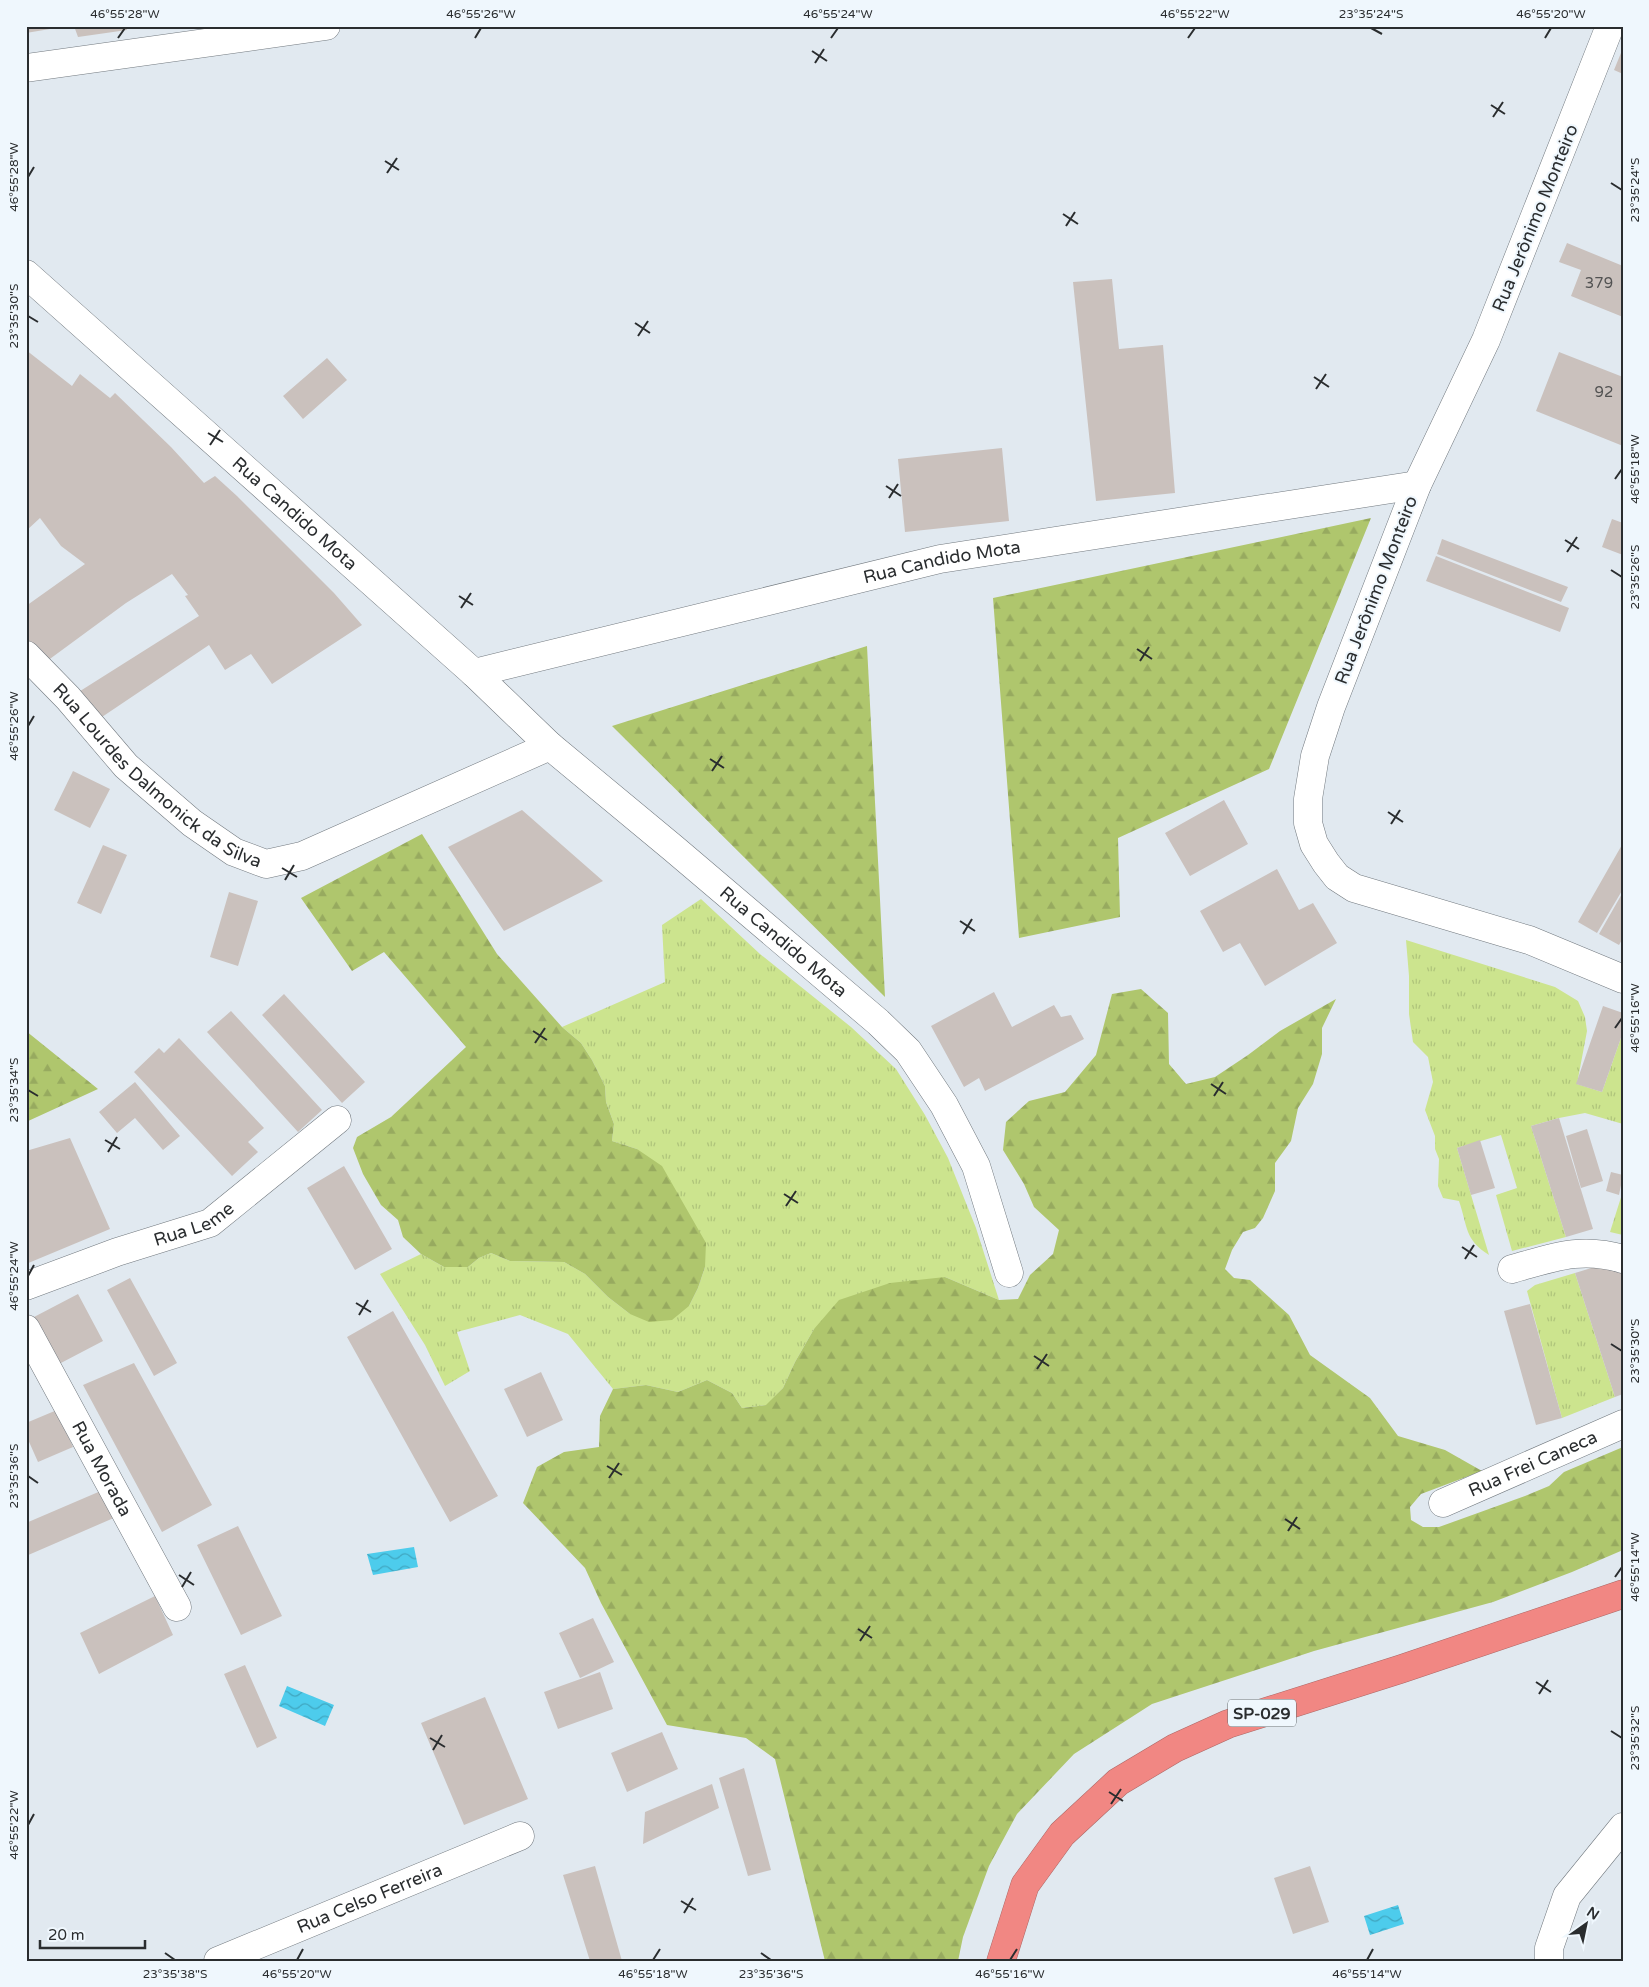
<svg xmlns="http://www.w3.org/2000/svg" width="1649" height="1987" font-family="'Varela Round',sans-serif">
<defs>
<pattern id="grass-tufts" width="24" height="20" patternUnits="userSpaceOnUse" patternTransform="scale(1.25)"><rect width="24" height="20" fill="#cce48e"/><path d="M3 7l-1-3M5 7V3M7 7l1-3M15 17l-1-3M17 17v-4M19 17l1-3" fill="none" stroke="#afc47b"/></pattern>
<pattern id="forest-firs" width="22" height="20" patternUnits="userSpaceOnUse" patternTransform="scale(1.25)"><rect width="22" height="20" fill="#afc66d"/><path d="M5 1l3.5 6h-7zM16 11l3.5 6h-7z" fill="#97aa5f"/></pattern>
<pattern id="water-waves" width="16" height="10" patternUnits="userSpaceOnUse" patternTransform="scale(1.25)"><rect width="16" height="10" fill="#4dccec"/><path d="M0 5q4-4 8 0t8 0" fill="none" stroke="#40a6c0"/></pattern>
</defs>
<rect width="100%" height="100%" fill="#e1e9f0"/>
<!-- grass -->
<path fill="url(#grass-tufts)" d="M701 899 760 954 851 1027 896 1069 925 1115 948 1158 976 1228 999 1300 945 1277 814 1329 795 1362 783 1388 767 1405 742 1408 732 1393 707 1380 678 1392 646 1385 613 1389 568 1334 520 1315 457 1332 470 1371 445 1386 425 1345 380 1274 421 1254 444 1267H468L479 1258 491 1253 510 1261 564 1262 585 1274 608 1297 630 1314 689 1306 698 1288 705 1267 637 1149 612 1141 614 1124 606 1102 605 1086 592 1060 581 1043 562 1027 665 982 662 925Z
M1406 940 1555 987 1578 1001 1585 1017 1587 1031 1577 1084 1602 1092 1623 1032V1124L1585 1113 1559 1118 1531 1126 1566 1237 1512 1251 1496 1195 1517 1188 1501 1135 1457 1148 1489 1255C1464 1239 1468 1227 1459 1201L1443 1198 1438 1186 1439 1159 1435 1149V1136L1425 1110 1433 1082 1428 1057 1413 1042 1409 1014V976Z
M1623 1191V1235L1610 1232Z
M1575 1273 1615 1397 1562 1418 1527 1291 1535 1285Z"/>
<!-- forest -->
<path fill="url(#forest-firs)" d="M1371 518 1269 769 1118 838 1120 917 1019 938 993 598Z
M867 646 885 997 612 726Z
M422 834 497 954 562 1027 581 1043 592 1060 605 1086 606 1102 614 1124 612 1141 637 1149 662 1166 706 1243 705 1267 698 1288 689 1306 672 1320 649 1322 630 1314 608 1297 585 1274 564 1262 510 1261 491 1253 479 1258 468 1267H444L421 1254 403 1237 398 1220 381 1205 363 1174 353 1148 357 1137 391 1117 466 1047 384 952 352 971 301 898Z
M1141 989 1168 1013 1169 1064 1186 1084 1215 1077 1248 1055 1280 1031 1336 999 1322 1028V1054L1313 1084 1298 1108 1291 1141 1275 1163V1191L1263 1218 1255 1228 1243 1232 1232 1250 1225 1269 1234 1278 1250 1280 1289 1315 1310 1355 1370 1398 1398 1436 1445 1450 1482 1471 1421 1494 1410 1507 1411 1520 1423 1527H1439L1525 1496 1549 1486 1564 1472 1623 1447V1550L1572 1572 1493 1602 1314 1651 1152 1704 1074 1754 1017 1814 989 1866 963 1937 958 1961H825L775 1759 746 1738 667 1725 601 1603 585 1568 523 1503 537 1467 564 1452 599 1447 600 1416 613 1389 646 1385 678 1392 707 1380 732 1393 742 1408 766 1405 783 1388 795 1362 814 1329 839 1300 890 1283 945 1277 999 1300 1018 1299 1030 1275 1053 1254 1059 1230 1034 1207 1024 1184 1003 1150 1006 1122 1029 1101 1065 1092 1096 1055 1112 994Z
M26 1031 98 1089 26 1122Z"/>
<!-- water -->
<path fill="url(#water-waves)" d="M414 1547 418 1567 373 1575 367 1554Z
M287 1686 334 1705 325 1726 279 1706Z
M1398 1905 1404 1924 1370 1935 1364 1916Z"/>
<!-- building -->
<path fill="#cac1bd" d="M26 26H62V27L26 33Z
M74 26H126L127 30 78 37Z
M1623 48V74L1614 70Z
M1567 243 1623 266V317L1571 296 1581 270 1559 262Z
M1112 279 1119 349 1163 345 1175 493 1096 501 1073 282Z
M26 350 72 386 80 374 110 398 115 393 171 447 204 483 215 476 237 496 334 593 362 625 272 684 251 654 225 670 209 645 96 721 77 693 199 616 185 596 188 595 172 574 126 603 43 664 26 643V606L85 564 61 546 40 518 26 531Z
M1559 352 1623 377V446L1536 411Z
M327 358 347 380 303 419 283 396Z
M1002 448 1009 521 905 532 898 459Z
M1612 519 1623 523V555L1602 547Z
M1442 539 1568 587 1561 602 1437 554Z
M1436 556 1569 608 1560 632 1426 581Z
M73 771 110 789 90 828 54 810Z
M1224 800 1248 844 1190 876 1165 833Z
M522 810 603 881 504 931 448 847Z
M1623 843V889L1597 933 1578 922Z
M103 845 127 855 101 914 77 903Z
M1277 869 1299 910 1313 903 1337 943 1265 986 1240 943 1223 952 1200 911Z
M229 892 258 901 238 966 210 957Z
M1623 892V938L1619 945 1599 934Z
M994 992 1012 1027 1054 1005 1061 1017 1071 1015 1084 1039 985 1091 979 1078 964 1087 931 1026Z
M284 994 365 1082 342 1103 262 1015Z
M1603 1006 1623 1013V1032L1602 1092 1576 1084Z
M231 1011 322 1110 298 1132 207 1032Z
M179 1038 264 1128 248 1142 258 1152 232 1176 134 1072 159 1048 164 1053Z
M135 1082 180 1136 163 1150 135 1118 117 1133 99 1112Z
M1559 1118 1593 1229 1566 1237 1531 1126Z
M1587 1129 1603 1181 1581 1188 1566 1136Z
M70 1138 110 1229 26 1264V1151Z
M1480 1140 1495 1188 1471 1195 1457 1148Z
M344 1166 392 1249 355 1270 307 1188Z
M1611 1172 1623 1175 1619 1195 1606 1191Z
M1601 1265 1623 1269V1394L1615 1397 1575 1273Z
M130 1278 177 1363 154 1376 107 1290Z
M78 1294 103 1341 59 1364 34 1317Z
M1530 1304 1562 1418 1536 1425 1504 1311Z
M393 1311 498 1496 450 1522 347 1337Z
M134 1363 212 1505 162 1532 83 1385Z
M541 1372 563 1420 527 1437 504 1389Z
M57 1410 73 1447 38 1462 26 1435V1423Z
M103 1490 116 1517 26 1556V1523Z
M238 1526 282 1616 241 1635 197 1545Z
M155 1596 173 1635 99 1674 80 1633Z
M593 1618 614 1662 580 1678 559 1633Z
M245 1665 277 1738 257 1748 224 1674Z
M600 1672 613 1709 558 1729 544 1692Z
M485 1697 528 1799 464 1825 421 1723Z
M662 1732 678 1769 627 1792 611 1753Z
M744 1768 771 1870 748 1876 719 1778Z
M712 1784 719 1808 643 1844 645 1812Z
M595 1866 622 1961H590L563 1875Z
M1310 1866 1329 1922 1293 1934 1274 1878Z"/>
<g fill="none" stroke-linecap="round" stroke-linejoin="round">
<defs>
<g id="minor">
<path d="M1610 26 1486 340 1417 485 1331 707 1315 756 1308 799V823L1314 844 1326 863 1337 877 1354 888 1529 940 1623 979"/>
<path d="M26 68 326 26"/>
<path id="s1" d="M26 274 474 673 550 746 673 848 878 1022 908 1051 944 1105 976 1166 1009 1273"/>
<path id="s2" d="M26 655 68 698 126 766 192 823 234 852 266 864 302 856 550 746"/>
<path id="s3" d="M474 673 940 559 1417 485"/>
<path d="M1512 1269C1552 1258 1580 1246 1623 1259"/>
<path id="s4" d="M26 1286 117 1252 210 1223 337 1120"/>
<path id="s5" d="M26 1329 177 1607"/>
<path id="s6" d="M1443 1503 1623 1424"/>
<path id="s7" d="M218 1961 520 1836"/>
<path d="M1549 1961V1948L1567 1896 1623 1827"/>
</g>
<path id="highway" d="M1001 1961 1025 1885 1062 1834 1118 1782 1175 1748 1228 1724 1401 1669 1623 1594"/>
</defs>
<!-- minor casing -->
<use href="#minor" stroke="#72797f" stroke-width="29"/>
<!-- highway casing -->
<use href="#highway" stroke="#ab6866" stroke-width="29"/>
<!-- minor -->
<use href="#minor" stroke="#fff" stroke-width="28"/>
<!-- highway -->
<use href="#highway" stroke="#f18783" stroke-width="28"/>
</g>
<!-- ticks -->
<path fill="none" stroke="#2a2d2f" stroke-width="2" d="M1371 28 1382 34M118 38 125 28M475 38 481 28M831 38 838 28M1188 38 1195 28M1545 38 1551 28M812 51 827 61M815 63 824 49M1491 105 1505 114M1493 117 1503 102M385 161 399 170M387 173 397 158M28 177 34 167M1611 183 1622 190M1063 214 1078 224M1066 226 1075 212M28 316 38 322M635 323 650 333M638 336 648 321M1314 377 1329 387M1316 389 1326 374M208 433 223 442M210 445 220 430M1615 479 1622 469M886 486 901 496M889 498 898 484M1565 540 1579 549M1567 552 1577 537M1611 570 1622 577M459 596 473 605M461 608 471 593M1137 649 1152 659M1140 661 1149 647M28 726 34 716M710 759 724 768M712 771 722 756M1388 812 1403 822M1391 824 1400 810M282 868 297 877M285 880 294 865M960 921 975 931M963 934 972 919M1615 1028 1622 1018M533 1031 547 1040M535 1043 545 1028M1211 1084 1226 1094M28 1090 38 1096M1214 1096 1223 1082M105 1140 120 1149M108 1152 117 1137M784 1194 798 1203M786 1206 796 1191M1462 1247 1477 1257M1465 1259 1474 1245M28 1276 34 1265M356 1303 371 1312M359 1315 368 1300M1611 1344 1622 1351M1034 1356 1049 1366M1037 1369 1047 1354M607 1466 622 1475M28 1476 38 1483M609 1478 619 1463M1285 1519 1300 1529M1288 1531 1297 1517M179 1575 194 1585M1615 1577 1622 1567M182 1587 191 1572M858 1629 872 1638M860 1641 870 1626M1536 1682 1551 1692M1539 1694 1548 1680M1611 1731 1622 1738M430 1738 445 1747M433 1750 442 1735M1109 1792 1123 1801M1111 1804 1121 1789M28 1825 34 1814M681 1901 696 1910M684 1913 693 1898M165 1953 175 1960M761 1953 771 1960M297 1960 303 1949M653 1960 660 1949M1010 1960 1017 1949M1367 1960 1373 1949"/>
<g text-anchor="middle" stroke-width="4" stroke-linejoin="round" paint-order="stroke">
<!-- number labels -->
<g font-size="15" fill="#525252">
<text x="1599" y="288">379</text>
<text x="1604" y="397">92</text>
</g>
<!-- shield labels -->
<rect fill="#eff7fd" stroke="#656a6d" stroke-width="1" x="1228" y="1699.5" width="68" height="27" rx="4"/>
<g font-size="16" font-weight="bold" fill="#2a2d2f">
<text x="1262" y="1719">SP-029</text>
</g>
<!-- street labels -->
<g font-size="18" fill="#2a2d2f" stroke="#eff7fd">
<text transform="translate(1535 218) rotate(-68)" y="6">Rua Jerônimo Monteiro</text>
<text dy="6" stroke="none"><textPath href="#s1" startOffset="360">Rua Candido Mota</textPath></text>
<text dy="6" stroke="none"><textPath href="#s3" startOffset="481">Rua Candido Mota</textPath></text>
<text transform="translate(1376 590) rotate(-69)" y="6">Rua Jerônimo Monteiro</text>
<text dy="6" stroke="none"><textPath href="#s2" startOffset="180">Rua Lourdes Dalmonick da Silva</textPath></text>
<text dy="6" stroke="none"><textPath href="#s1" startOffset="1010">Rua Candido Mota</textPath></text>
<text dy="6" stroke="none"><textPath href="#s4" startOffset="179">Rua Leme</textPath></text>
<text dy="6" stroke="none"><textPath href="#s6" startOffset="98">Rua Frei Caneca</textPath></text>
<text dy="6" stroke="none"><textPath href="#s5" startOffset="159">Rua Morada</textPath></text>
<text dy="6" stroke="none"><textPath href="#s7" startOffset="164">Rua Celso Ferreira</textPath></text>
</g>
</g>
<!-- border -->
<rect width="1649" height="1987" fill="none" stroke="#eff7fd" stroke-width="55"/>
<!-- north arrow -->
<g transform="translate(1586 1924) rotate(33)" stroke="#eff7fd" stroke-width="4" paint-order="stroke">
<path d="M0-4L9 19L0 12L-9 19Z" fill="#2a2d2f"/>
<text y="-8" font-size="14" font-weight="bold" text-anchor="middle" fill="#2a2d2f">N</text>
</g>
<!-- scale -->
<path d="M40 1940v8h105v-8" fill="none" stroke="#2a2d2f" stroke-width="2.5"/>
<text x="48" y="1940" font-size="15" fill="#2a2d2f" stroke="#eff7fd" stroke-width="4" paint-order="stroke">20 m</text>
<rect x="28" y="28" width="1594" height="1932" fill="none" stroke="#2a2d2f" stroke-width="2"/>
<g font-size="12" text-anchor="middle" fill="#2a2d2f">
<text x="125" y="18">46°55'28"W</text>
<text x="481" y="18">46°55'26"W</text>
<text x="838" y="18">46°55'24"W</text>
<text x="1195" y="18">46°55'22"W</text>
<text x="1371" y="18">23°35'24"S</text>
<text x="1551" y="18">46°55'20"W</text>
<text transform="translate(14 177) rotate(-90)" y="4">46°55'28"W</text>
<text transform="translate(1635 190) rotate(-90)" y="4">23°35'24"S</text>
<text transform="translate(14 316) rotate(-90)" y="4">23°35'30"S</text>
<text transform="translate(1635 469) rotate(-90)" y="4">46°55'18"W</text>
<text transform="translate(1635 577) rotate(-90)" y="4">23°35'26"S</text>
<text transform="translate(14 726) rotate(-90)" y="4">46°55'26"W</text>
<text transform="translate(1635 1018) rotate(-90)" y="4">46°55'16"W</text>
<text transform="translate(14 1090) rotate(-90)" y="4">23°35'34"S</text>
<text transform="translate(14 1276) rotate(-90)" y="4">46°55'24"W</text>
<text transform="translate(1635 1351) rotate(-90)" y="4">23°35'30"S</text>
<text transform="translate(14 1476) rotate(-90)" y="4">23°35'36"S</text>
<text transform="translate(1635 1567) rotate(-90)" y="4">46°55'14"W</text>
<text transform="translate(1635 1738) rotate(-90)" y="4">23°35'32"S</text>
<text transform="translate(14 1825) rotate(-90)" y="4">46°55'22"W</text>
<text x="175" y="1978">23°35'38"S</text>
<text x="297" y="1978">46°55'20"W</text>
<text x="653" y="1978">46°55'18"W</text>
<text x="771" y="1978">23°35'36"S</text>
<text x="1010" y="1978">46°55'16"W</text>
<text x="1367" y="1978">46°55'14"W</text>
</g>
</svg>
